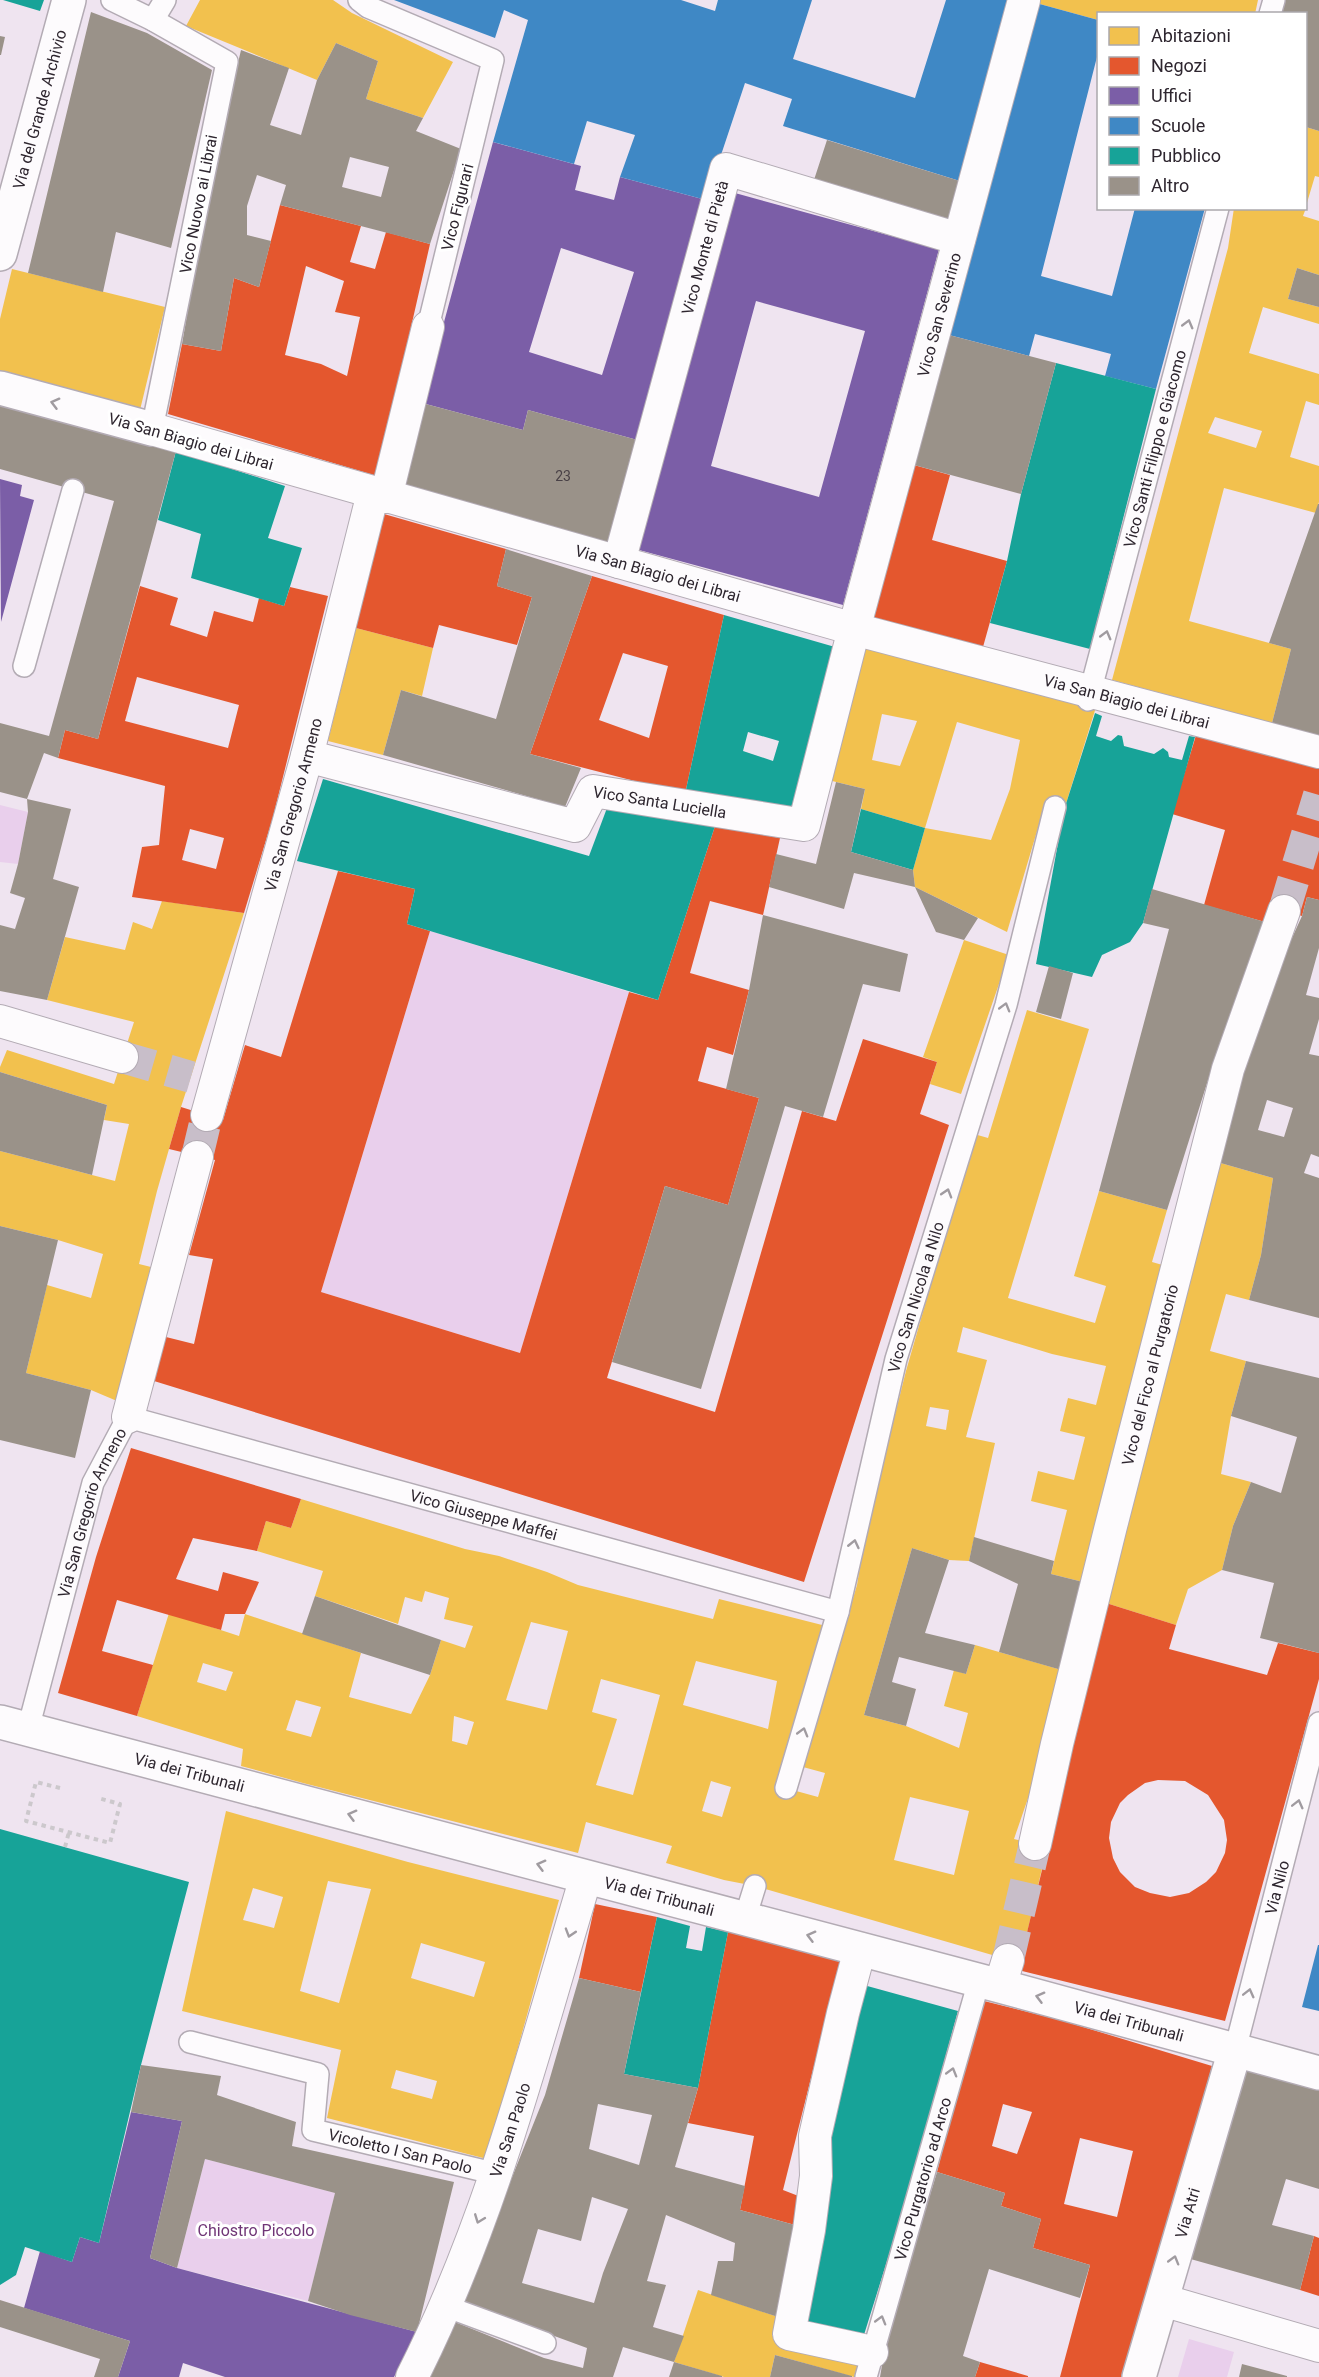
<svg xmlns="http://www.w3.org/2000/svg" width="1319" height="2377" font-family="Roboto,sans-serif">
<rect width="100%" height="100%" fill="#efe4f0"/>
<!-- green -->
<path fill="#e9cfec" d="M0 805 28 812 18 864 0 862Z
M430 931 629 992 520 1353 321 1292Z
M205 2159 335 2193 308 2301 177 2268Z
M1189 2339 1234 2352 1227 2377H1178Z"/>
<!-- homes -->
<path fill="#f2c14e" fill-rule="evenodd" d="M200 0H333L352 13 453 62 423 118 366 99 378 61 336 43 317 80 186 26Z
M1037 0H1258L1255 14H1098V20L1036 3Z
M1306 127 1319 131V177L1315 176 1306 206Z
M1234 208H1306L1303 216 1319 221V275L1297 268 1288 299 1319 307V324L1263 307 1249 353 1319 374V405L1306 401 1290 457 1319 466V502L1316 513 1224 488 1189 621 1291 649 1272 723 1112 680 1228 248ZM1215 417 1262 431 1256 448 1208 433Z
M12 269 165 307 140 410 0 375V319Z
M356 628 433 648 422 696 401 690 383 755 328 741Z
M858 644 1097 704 1064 810 1046 801 1007 932 915 887 913 870 925 828 861 809 865 789 828 780ZM882 714 917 721 900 766 872 760ZM957 722 1020 740 1010 789 991 840 925 828Z
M162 901 244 913 181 1107 157 1191 139 1264 155 1268 117 1401 91 1390 26 1373 47 1285 91 1298 103 1254 58 1240 0 1226V1151L115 1181 129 1124 104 1120 107 1105 0 1072V1067L7 1050 114 1084 134 1022 47 1000 65 937 125 950 133 922 152 929Z
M964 940 1009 955 961 1094 930 1084 937 1062 923 1057Z
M1027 1010 1089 1029 1008 1298 1095 1323 1106 1286 1074 1276 1099 1191 1167 1210 1152 1262 1166 1266 1087 1583 1051 1574 1067 1510 1031 1501 1038 1471 1074 1480 1085 1437 1060 1431 1068 1398 1096 1405 1106 1366 1052 1354 963 1327 957 1352 987 1360 966 1437 995 1443 969 1561 949 1560 912 1548 864 1715 906 1726 959 1748 968 1713 944 1706 954 1670 966 1674 975 1645 1065 1671 1038 1769 1014 1839 1047 1847 1020 1963 755 1886 724 1880 666 1863 672 1846 586 1822 578 1853 303 1783 241 1766 243 1749 137 1716 169 1613 239 1636 245 1614 361 1653 349 1697 411 1714 430 1675 441 1640 465 1648 473 1626 444 1619 449 1598 425 1591 422 1602 405 1597 398 1624 315 1596 323 1571 257 1551 266 1521 291 1528 301 1499 465 1549 499 1556 547 1572 578 1585 713 1619 719 1599 826 1626 778 1786 818 1797 825 1773 803 1767 857 1585 866 1530 906 1371 974 1134 988 1138ZM930 1407 949 1410 946 1430 926 1426ZM531 1622 568 1631 547 1710 506 1700ZM696 1661 777 1681 768 1729 683 1705ZM203 1663 233 1672 226 1691 197 1682ZM601 1679 660 1695 633 1795 596 1785 617 1719 592 1712ZM296 1700 321 1707 311 1737 286 1730ZM454 1716 474 1722 467 1745 452 1741ZM711 1781 731 1787 722 1817 702 1811ZM910 1797 969 1811 954 1875 894 1860Z
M1217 1162 1273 1178 1261 1255 1249 1300 1226 1294 1210 1351 1246 1361 1231 1416 1221 1474 1251 1482 1233 1526 1222 1570 1188 1589 1176 1625 1106 1603Z
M226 1811 408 1862 559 1900 487 2159 327 2118 341 2050 182 2011ZM328 1881 371 1889 339 2003 300 1991ZM253 1888 283 1897 274 1928 243 1920ZM421 1943 485 1962 474 1997 411 1978ZM396 2070 437 2081 432 2099 391 2088Z
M698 2290 778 2317 772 2336 860 2357 854 2377 775 2355 770 2377H724L674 2362Z"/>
<!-- shops -->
<path fill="#e4572e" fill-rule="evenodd" d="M280 205 361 226 350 262 375 269 386 232 430 244 377 476 168 414 182 344 221 351 234 278 259 287ZM306 266 344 281 335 312 360 317 347 376 321 364 285 355Z
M914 465 950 475 932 540 1007 561 983 647 872 617Z
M384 514 506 549 497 586 532 597 517 645 439 625 433 648 356 628Z
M592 576 724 615 685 794 530 754ZM623 653 668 666 649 738 599 720Z
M140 586 178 598 170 625 207 637 214 611 253 622 259 598 284 606 290 587 328 596 273 817 244 913 132 897 142 847 159 845 165 786 58 758 65 730 98 739ZM137 677 239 705 228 748 125 721ZM190 829 224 838 216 869 182 860Z
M1197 732 1319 768V900L1307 897 1302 916 1270 906 1265 922 1204 905 1225 830 1172 814Z
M715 826 780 838 763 915 710 901 690 973 749 990 733 1055 707 1047 698 1081 759 1098 728 1205 665 1186 607 1378 715 1412 802 1111 836 1121 863 1039 937 1062 920 1114 949 1125 804 1582 154 1381 166 1337 194 1344 213 1259 189 1255 215 1160 169 1149 181 1107 223 1120 245 1045 281 1057 338 871 415 889 407 924 430 931 321 1292 520 1353 629 992 658 1000Z
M131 1448 301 1499 291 1528 266 1521 257 1551 193 1538 176 1579 218 1591 223 1572 259 1582 245 1614H225L221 1630 117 1600 102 1651 153 1665 137 1716 58 1693 96 1557Z
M1106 1603 1176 1625 1169 1649 1267 1675 1278 1643 1319 1653V1679L1225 2021 1018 1970ZM1158 1780 1185 1781 1208 1795 1224 1820 1227 1840 1225 1853 1216 1872 1206 1882 1189 1893 1170 1897 1150 1893 1135 1887 1120 1872 1113 1858 1109 1838 1111 1822 1120 1803 1128 1795 1145 1783Z
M595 1904 657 1917 641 1992 579 1978Z
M728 1932 841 1958 783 2190 801 2197 795 2225 740 2210 754 2136 688 2123 698 2088Z
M980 2000 1060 2020 1212 2066 1126 2377H1060L1090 2265 1033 2248 1041 2219 1001 2206 1005 2193 937 2172ZM1003 2104 1032 2112 1017 2154 992 2146ZM1080 2138 1133 2151 1117 2217 1064 2204Z
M1314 2236 1319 2238V2296L1300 2290Z
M980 2362 1028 2376V2377H975Z"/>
<!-- offices -->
<path fill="#7b5ea7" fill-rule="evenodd" d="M493 142 581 166 575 190 614 200 620 177 706 200 641 441 528 410 523 430 422 403ZM561 248 634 272 602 375 529 352Z
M735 193 939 249 843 605 639 550ZM756 301 865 331 819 497 711 466Z
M0 479 22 485 20 496 34 500 1 622Z
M131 2112 182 2121 150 2258 177 2268 417 2332 394 2377H225L183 2363 179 2377H118L130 2341 24 2308 40 2251 72 2262 80 2237 99 2243Z"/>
<!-- schools -->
<path fill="#3f88c5" d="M394 0H681L715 11 718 0H812L793 59 915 98 946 0H1009L963 182 783 126 792 99 745 83 706 200 620 177 635 135 587 121 574 164 493 142 528 20 504 10 495 38Z
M1036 3 1098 20V53L1041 276 1112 296 1135 208H1205L1156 389 1105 376 1111 354 1035 334 1029 356 949 335Z
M1318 1945H1319V2011L1302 2007Z"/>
<!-- public -->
<path fill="#17a398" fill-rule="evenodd" d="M3 0H44L40 11Z
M1056 363 1156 389 1090 649 990 623 1007 561 1021 494Z
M176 451 285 486 268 538 302 548 284 606 191 578 201 534 158 520Z
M724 615 835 647 793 811 685 794ZM748 732 779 741 773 761 743 751Z
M1095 713 1102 716 1096 736 1111 741 1118 735 1122 736 1124 746 1154 754 1163 748 1168 752 1169 757 1182 760 1189 736 1195 737 1143 923 1130 942 1102 955 1092 977 1036 964 1064 810Z
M323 779 589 856 607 808 715 826 658 1000 407 924 415 889 297 861Z
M861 809 925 828 913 870 851 852Z
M0 1829 189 1882 141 2065 99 2243 80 2237 72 2262 25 2247 16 2275 0 2285Z
M657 1917 690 1926 686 1948 702 1951 706 1927 728 1932 698 2088 624 2074Z
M860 1984 958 2011 907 2197 863 2338 798 2322 826 2130Z"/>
<!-- building -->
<path fill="#9a9289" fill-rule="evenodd" d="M1285 0H1319V131L1306 127V14H1282Z
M91 12 147 33 212 70 171 248 116 232 103 292 28 273Z
M0 36 5 37 1 55H0Z
M336 43 378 61 366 99 423 118 416 131 461 149 430 244 280 205 286 185 257 175 247 206V235L271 241 259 287 234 278 221 351 182 344 208 193 241 50 289 68 270 125 301 135 317 80ZM350 157 389 167 381 197 342 187Z
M827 140 963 182 951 222 813 183Z
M1297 268 1319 275V307L1288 299Z
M949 335 1056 363 1021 494 914 465Z
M0 401 176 451 98 739 65 730 58 758 44 753 27 799 0 792V723L49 736 114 501 0 469Z
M422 403 523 430 528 410 641 441 612 547 400 488Z
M1318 504H1319V739L1272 723 1291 649 1269 643Z
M506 549 592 576 530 754 581 768 565 807 383 755 401 690 496 719 532 597 497 586Z
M836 782 865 789 851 852 913 870 915 887 854 873 844 909 769 887 776 854 816 864Z
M27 799 71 809 53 879 79 887 47 1000 0 991V925L15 929 25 898 10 893 18 864 28 812Z
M915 887 978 918 964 940 936 932Z
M1152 889 1265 922 1224 1060 1215 1058 1167 1210 1099 1191 1169 929 1143 923Z
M1307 897 1319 900V948L1306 995 1319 998V1019L1309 1054 1319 1056V1157L1311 1154 1304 1173 1319 1178V1318L1249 1300 1261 1255 1273 1178 1217 1162 1270 986 1302 916ZM1267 1100 1293 1108 1284 1137 1258 1130Z
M763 915 908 954 900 992 863 984 823 1117 785 1106 701 1389 612 1362 665 1186 728 1205 759 1098 726 1089 749 990Z
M1049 966 1073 973 1061 1019 1036 1012Z
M0 1072 107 1105 92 1175 0 1151Z
M0 1226 58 1240 26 1373 91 1390 75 1458 0 1440Z
M1246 1361 1319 1378V1653L1260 1638 1274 1583 1222 1570 1233 1526 1251 1482 1281 1493 1297 1437 1231 1416Z
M974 1537 1054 1561 1051 1574 1087 1583 1065 1671 999 1652 1018 1584 969 1561Z
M912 1548 949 1560 925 1633 975 1645 966 1674 899 1657 892 1682 916 1689 906 1726 864 1715Z
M315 1596 441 1640 430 1675 302 1634Z
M579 1978 641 1992 624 2074 698 2088 675 2167 745 2186 740 2210 795 2225 778 2317 711 2295 718 2261H733L735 2243 666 2215 647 2281 666 2285 653 2327 684 2336 674 2362 623 2347 613 2377H425L455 2322 544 2358 583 2368 587 2348 462 2302 545 2095ZM598 2104 652 2115 639 2165 589 2149ZM592 2197 628 2209 603 2273 594 2303 522 2283 538 2229 581 2241Z
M1241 2064 1319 2085V2189L1286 2179 1272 2225 1314 2236 1300 2290 1187 2258Z
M141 2065 221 2076 217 2095 296 2122 292 2146 454 2182 417 2332 350 2315 308 2301 335 2193 205 2159 177 2268 150 2258 182 2121 131 2112Z
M937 2172 1005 2193 1001 2206 1041 2219 1033 2248 1090 2265 1080 2298 989 2269 963 2356 980 2362 975 2377H880L887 2336Z
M0 2300 130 2341 118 2377H94L100 2359 0 2327Z
M775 2355 852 2376V2377H770Z
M674 2362 722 2376V2377H669Z
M1242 2364 1287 2376V2377H1239Z"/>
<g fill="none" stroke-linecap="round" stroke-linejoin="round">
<!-- pedestrian-tunnel -->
<path stroke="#c8bec9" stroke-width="32" stroke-dasharray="32 16" stroke-linecap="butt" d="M1284 911 1319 795
M122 1057 191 1077
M197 1157 207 1115
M1008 1960 1035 1844"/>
<defs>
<g id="service">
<path d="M112 0 153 20 227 62 152 429"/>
<path d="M359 0 368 7 493 60 428 327"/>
<path d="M1270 14 1274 0"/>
<path d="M153 20 165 0"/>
<path d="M24 666 73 490"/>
<path id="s1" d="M1088 700 1218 208"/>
<path id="s2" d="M28 1729 93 1483 128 1417 838 1612"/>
<path id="s3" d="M786 1788 838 1612 896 1359 1006 1005 1055 807"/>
<path d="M745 1918 755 1886"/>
<path id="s4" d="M190 2042 318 2074 313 2130 497 2174"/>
<path id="s5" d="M1235 2050 1319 1723"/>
<path d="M445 2306 545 2343"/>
<path id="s6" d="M866 2377 979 1981"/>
</g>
<g id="pedestrian">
<path id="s7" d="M152 429 854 629 1319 752"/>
<path d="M386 497 428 327"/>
<path id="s8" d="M619 562 726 169 959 239"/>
<path id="s9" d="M307 756 575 826 593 791 804 825 854 629 1024 0"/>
<path d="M0 1021 122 1057"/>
<path id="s10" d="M207 1115 307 756 373 493"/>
<path d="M128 1417 197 1157"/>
<path id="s11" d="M1035 1844 1057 1744 1111 1526 1228 1069 1284 911"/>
<path d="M860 1949 843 2013 815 2136 816 2176 809 2230 789 2334 872 2352"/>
<path d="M1000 1986 1008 1960"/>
<path d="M1162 2300 1319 2346"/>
<path id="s12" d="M412 2377C492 2219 535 2046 586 1877"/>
</g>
<g id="minor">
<path id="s13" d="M0 254 69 0"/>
<path d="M0 388 152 429"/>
<path id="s14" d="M0 1722 1000 1986 1319 2073"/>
<path id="s15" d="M1139 2377 1235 2050"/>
</g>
</defs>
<!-- service casing -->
<use href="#service" stroke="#b3abb4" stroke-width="24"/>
<!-- pedestrian casing -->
<use href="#pedestrian" stroke="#b3abb4" stroke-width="34"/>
<!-- minor casing -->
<use href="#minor" stroke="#b3abb4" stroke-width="36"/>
<!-- path -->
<path stroke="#ccc8cc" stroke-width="4" stroke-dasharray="4.5 4.5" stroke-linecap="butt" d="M60 1788 36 1782 26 1821 110 1843 120 1804 98 1798
M65 1847 69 1832"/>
<!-- service -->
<use href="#service" stroke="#fdfbfd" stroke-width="21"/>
<!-- pedestrian -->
<use href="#pedestrian" stroke="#fdfbfd" stroke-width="32"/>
<!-- minor -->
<use href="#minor" stroke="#fdfbfd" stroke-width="33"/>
</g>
<!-- one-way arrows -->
<defs><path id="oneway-chevron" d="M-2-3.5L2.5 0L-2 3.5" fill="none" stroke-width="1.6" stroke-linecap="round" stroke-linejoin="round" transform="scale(1.5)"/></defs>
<g stroke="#a09ba0">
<use href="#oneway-chevron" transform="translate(1188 324) rotate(-75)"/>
<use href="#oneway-chevron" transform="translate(55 403) rotate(-165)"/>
<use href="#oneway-chevron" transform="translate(1106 635) rotate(-75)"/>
<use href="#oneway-chevron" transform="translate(1005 1007) rotate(-74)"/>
<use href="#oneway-chevron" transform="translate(947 1193) rotate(-73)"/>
<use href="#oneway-chevron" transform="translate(854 1544) rotate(-77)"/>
<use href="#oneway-chevron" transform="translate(803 1732) rotate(-74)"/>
<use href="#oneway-chevron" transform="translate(1298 1804) rotate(-76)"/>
<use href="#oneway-chevron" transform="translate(352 1815) rotate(-165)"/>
<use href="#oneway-chevron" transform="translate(541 1865) rotate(-165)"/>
<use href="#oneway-chevron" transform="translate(570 1933) rotate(107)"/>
<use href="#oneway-chevron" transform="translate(811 1936) rotate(-165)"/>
<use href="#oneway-chevron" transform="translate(1249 1993) rotate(-76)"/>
<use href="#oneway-chevron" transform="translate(1040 1997) rotate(-165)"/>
<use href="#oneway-chevron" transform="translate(952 2072) rotate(-74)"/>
<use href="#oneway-chevron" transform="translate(479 2219) rotate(111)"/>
<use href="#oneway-chevron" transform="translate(1174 2260) rotate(-74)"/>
<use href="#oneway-chevron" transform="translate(881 2320) rotate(-74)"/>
</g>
<g text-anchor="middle" stroke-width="6" stroke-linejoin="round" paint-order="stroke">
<!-- number labels -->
<g font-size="14" fill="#494146">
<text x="563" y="481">23</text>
</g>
<!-- street labels -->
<g font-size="16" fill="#2e262f" stroke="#fff">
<text dy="6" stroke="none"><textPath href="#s13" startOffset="150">Via del Grande Archivio</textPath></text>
<text transform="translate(198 204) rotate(-79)" y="6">Vico Nuovo ai Librai</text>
<text transform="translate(457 207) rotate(-76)" y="6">Vico Figurari</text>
<text dy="6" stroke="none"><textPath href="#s8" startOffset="326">Vico Monte di Pietà</textPath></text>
<text dy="6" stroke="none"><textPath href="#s9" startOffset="1058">Vico San Severino</textPath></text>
<text transform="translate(191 441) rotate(16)" y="6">Via San Biagio dei Librai</text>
<text dy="6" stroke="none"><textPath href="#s1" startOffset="260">Vico Santi Filippo e Giacomo</textPath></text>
<text dy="6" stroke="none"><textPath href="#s7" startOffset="526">Via San Biagio dei Librai</textPath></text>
<text dy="6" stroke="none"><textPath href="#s7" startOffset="1012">Via San Biagio dei Librai</textPath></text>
<text dy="6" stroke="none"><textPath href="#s10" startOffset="322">Via San Gregorio Armeno</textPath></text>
<text dy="6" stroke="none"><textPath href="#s9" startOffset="384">Vico Santa Luciella</textPath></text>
<text dy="6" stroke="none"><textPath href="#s3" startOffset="508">Vico San Nicola a Nilo</textPath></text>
<text dy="6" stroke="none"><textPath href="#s11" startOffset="483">Vico del Fico al Purgatorio</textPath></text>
<text dy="6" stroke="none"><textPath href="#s2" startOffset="226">Via San Gregorio Armeno</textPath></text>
<text dy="6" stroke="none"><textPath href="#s2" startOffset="698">Vico Giuseppe Maffei</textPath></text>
<text dy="6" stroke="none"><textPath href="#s14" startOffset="196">Via dei Tribunali</textPath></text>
<text dy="6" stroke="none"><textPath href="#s5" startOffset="168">Via Nilo</textPath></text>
<text dy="6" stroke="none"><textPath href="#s14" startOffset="682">Via dei Tribunali</textPath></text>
<text dy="6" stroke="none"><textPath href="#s14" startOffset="1168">Via dei Tribunali</textPath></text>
<text dy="6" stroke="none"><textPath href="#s12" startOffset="266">Via San Paolo</textPath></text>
<text dy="6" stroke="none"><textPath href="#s4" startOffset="278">Vicoletto I San Paolo</textPath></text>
<text dy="6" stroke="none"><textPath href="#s6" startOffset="206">Vico Purgatorio ad Arco</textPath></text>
<text dy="6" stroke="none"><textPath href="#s15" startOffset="171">Via Atri</textPath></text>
</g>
<!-- park labels -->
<g font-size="16" fill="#6f3576" stroke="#fff">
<text x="256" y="2236">Chiostro Piccolo</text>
</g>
</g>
<!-- legend -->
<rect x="1097" y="12" width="210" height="198" fill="#ffffff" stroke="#aba8ac" stroke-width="1.5"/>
<rect x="1109" y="27" width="30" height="18" fill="#f2c14e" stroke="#aba8ac" stroke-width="1.5"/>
<text x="1151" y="42" font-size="18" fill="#2e262f">Abitazioni</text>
<rect x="1109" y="57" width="30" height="18" fill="#e4572e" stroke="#aba8ac" stroke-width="1.5"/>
<text x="1151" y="72" font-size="18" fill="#2e262f">Negozi</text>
<rect x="1109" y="87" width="30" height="18" fill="#7b5ea7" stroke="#aba8ac" stroke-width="1.5"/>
<text x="1151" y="102" font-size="18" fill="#2e262f">Uffici</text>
<rect x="1109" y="117" width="30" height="18" fill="#3f88c5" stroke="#aba8ac" stroke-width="1.5"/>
<text x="1151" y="132" font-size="18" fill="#2e262f">Scuole</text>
<rect x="1109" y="147" width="30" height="18" fill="#17a398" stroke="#aba8ac" stroke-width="1.5"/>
<text x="1151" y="162" font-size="18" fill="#2e262f">Pubblico</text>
<rect x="1109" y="177" width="30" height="18" fill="#9a9289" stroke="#aba8ac" stroke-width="1.5"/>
<text x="1151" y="192" font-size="18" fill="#2e262f">Altro</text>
</svg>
